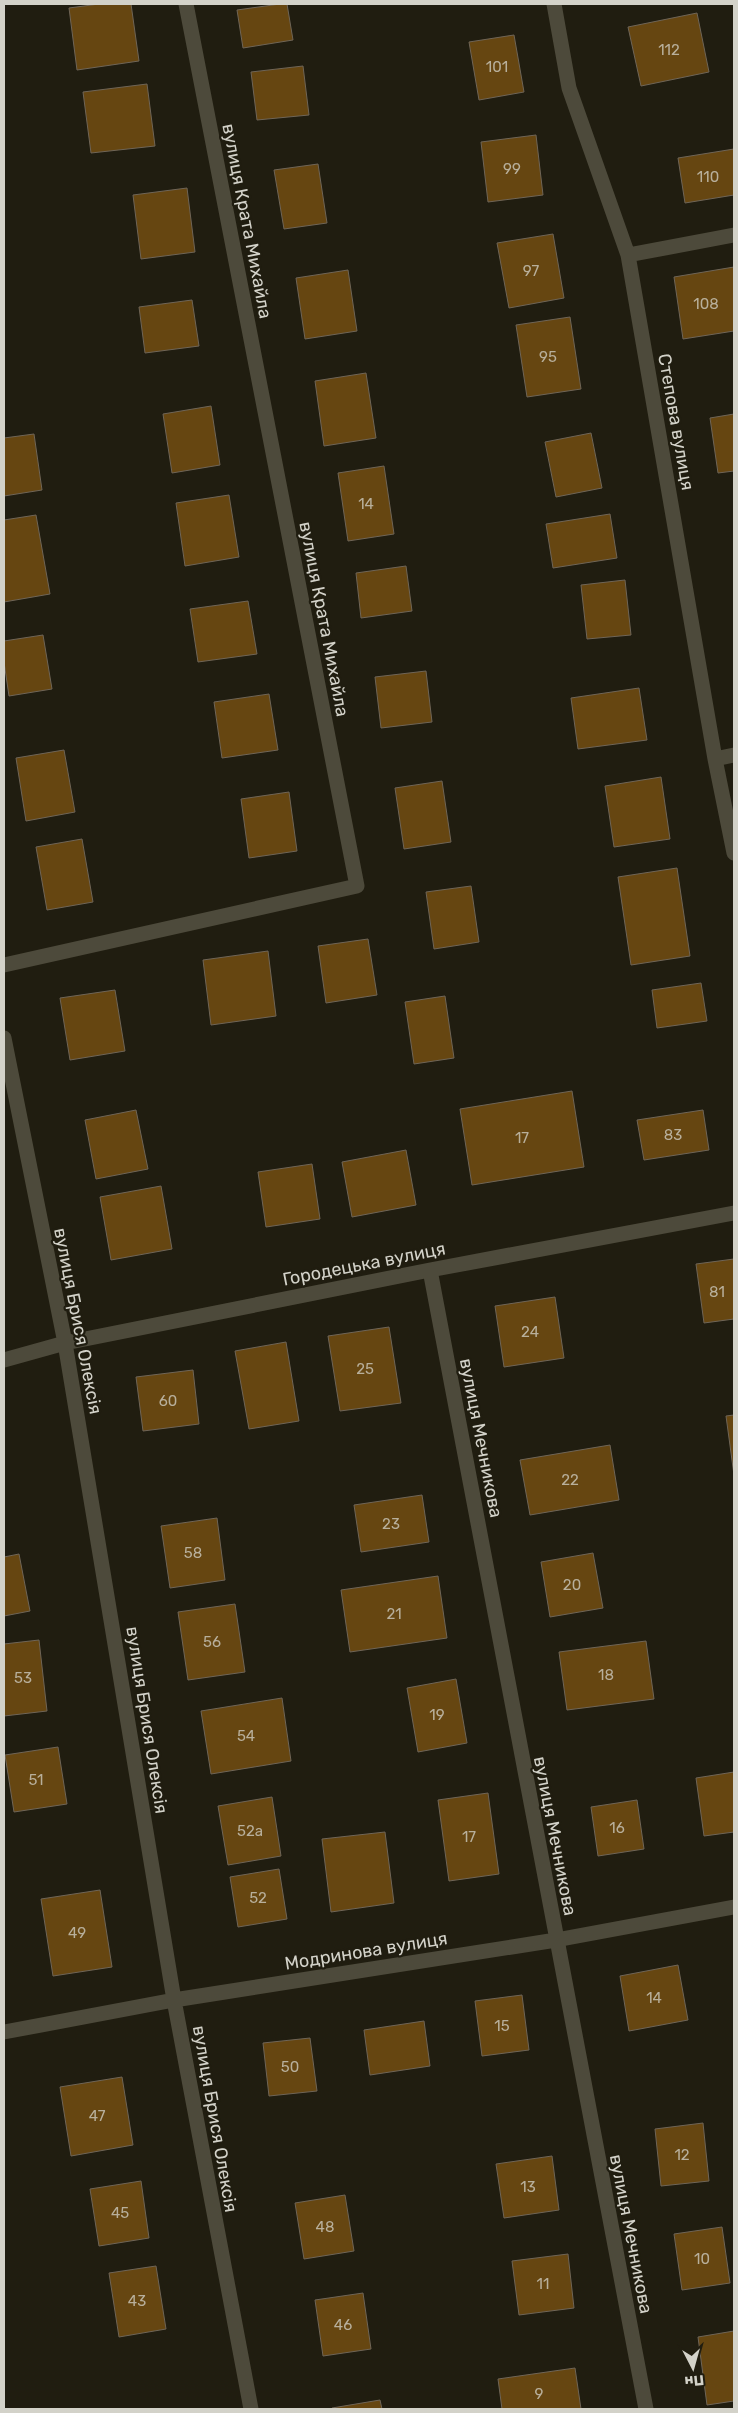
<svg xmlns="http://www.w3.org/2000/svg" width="738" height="2413" font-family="Rubik,sans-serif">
<rect width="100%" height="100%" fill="#201d10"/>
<!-- building -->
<path fill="#664611" stroke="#6f6557" d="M99 4H131L139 61 77 70 69 8Z
M280 4H287L293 40 243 48 237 10Z
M697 13 709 72 641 86 628 27Z
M514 35 524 92 479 100 469 42Z
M303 66 309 115 257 120 251 72Z
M147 84 155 146 91 153 83 92Z
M536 135 543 195 488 202 481 142Z
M734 149V195L685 203 678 158Z
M318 164 327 223 284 229 274 170Z
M187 188 195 252 141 259 133 195Z
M553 234 564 298 509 308 497 243Z
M734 267V331L683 339 674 277Z
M348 270 357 331 305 339 296 278Z
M192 300 199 346 145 353 139 307Z
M570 317 581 389 527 397 516 325Z
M366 373 376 438 324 446 315 381Z
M211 406 220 465 172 473 163 414Z
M734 414V471L718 473 710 418Z
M591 433 602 488 556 497 545 442Z
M34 434 42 490 4 496V438Z
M384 466 394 534 348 541 338 473Z
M229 495 239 557 185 566 176 503Z
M610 514 617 558 553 568 546 524Z
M36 515 50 594 4 602V520Z
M406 566 412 611 361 618 356 573Z
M625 580 631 635 587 639 581 585Z
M248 601 257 654 198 662 190 609Z
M43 635 52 689 9 696 4 662V641Z
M426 671 432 722 381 728 375 677Z
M639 688 647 740 578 749 571 698Z
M269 694 278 750 222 758 214 702Z
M64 750 75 812 26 821 16 758Z
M661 777 670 839 614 847 605 786Z
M442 781 451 842 404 849 395 788Z
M289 792 297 851 249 858 241 799Z
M82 839 93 902 47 910 36 847Z
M677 868 690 956 631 965 618 877Z
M471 886 479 942 434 949 426 892Z
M368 939 377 995 326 1003 318 946Z
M268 951 276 1016 211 1025 203 960Z
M701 983 707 1021 657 1028 652 990Z
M115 990 125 1051 70 1060 60 998Z
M445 996 454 1058 414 1064 405 1002Z
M572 1091 584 1167 472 1185 460 1109Z
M136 1110 148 1169 96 1179 85 1120Z
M703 1110 709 1150 644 1160 637 1120Z
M406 1150 416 1205 352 1217 342 1162Z
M312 1164 320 1219 266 1227 258 1172Z
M161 1186 172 1249 111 1260 100 1197Z
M734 1259V1319L704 1323 696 1264Z
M555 1297 564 1358 504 1367 495 1306Z
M389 1327 401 1403 340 1411 328 1336Z
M286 1342 299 1421 249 1429 235 1351Z
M193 1370 199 1424 143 1431 136 1377Z
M734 1415V1475L726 1416Z
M610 1445 619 1500 530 1515 520 1460Z
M422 1495 429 1542 361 1552 354 1505Z
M217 1518 225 1580 170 1588 161 1526Z
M593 1553 603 1608 550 1617 541 1562Z
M19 1554 30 1611 4 1616V1557Z
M438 1576 447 1638 350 1652 341 1590Z
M235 1604 245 1672 188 1680 178 1612Z
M39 1640 47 1711 4 1716V1644Z
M646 1641 654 1699 567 1710 559 1652Z
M456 1679 467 1743 418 1752 407 1688Z
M282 1698 291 1761 211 1774 201 1711Z
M58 1747 67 1804 14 1812 5 1755Z
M734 1772V1832L704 1836 696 1778Z
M488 1793 499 1874 449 1881 438 1800Z
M272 1797 281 1856 228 1865 218 1806Z
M637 1800 644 1849 598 1856 591 1807Z
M385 1832 394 1903 331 1912 322 1839Z
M279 1869 287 1919 238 1927 230 1877Z
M100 1890 112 1967 53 1976 41 1899Z
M678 1965 688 2020 629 2031 620 1976Z
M522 1995 529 2050 482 2056 475 2001Z
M424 2021 430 2066 370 2075 364 2030Z
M310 2038 317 2091 269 2096 263 2043Z
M122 2077 133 2145 71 2156 60 2087Z
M703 2123 709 2181 661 2186 655 2129Z
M552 2156 559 2210 504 2218 496 2164Z
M141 2181 149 2238 99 2246 90 2189Z
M345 2195 354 2251 304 2259 295 2203Z
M722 2227 730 2283 682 2290 674 2234Z
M568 2254 574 2308 519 2315 512 2261Z
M156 2266 166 2329 119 2337 109 2273Z
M363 2293 371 2349 323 2356 315 2300Z
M734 2331V2401L707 2405 698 2337Z
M575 2368 581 2409H502L498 2379Z
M380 2400 382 2409H332V2408Z"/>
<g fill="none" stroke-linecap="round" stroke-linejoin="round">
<!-- minor -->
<path stroke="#4d4a3b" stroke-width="15" d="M554 4 569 88 628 255 715 759 734 853
M628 255 734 235
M715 759 734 755
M4 965 357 886 186 4
M4 1038 65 1343 174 2000 251 2409
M430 1270 646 2409
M4 1360 65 1343 430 1270 734 1213
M4 2032 174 2000 556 1940 734 1907"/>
</g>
<g text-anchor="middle" stroke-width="4.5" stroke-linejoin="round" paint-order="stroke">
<!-- number labels -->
<g font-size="15" fill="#b8af9b">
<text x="669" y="55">112</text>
<text x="497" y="72">101</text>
<text x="512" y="174">99</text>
<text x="708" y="182">110</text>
<text x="531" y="276">97</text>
<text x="706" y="309">108</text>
<text x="548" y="362">95</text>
<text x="366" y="509">14</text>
<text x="673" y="1140">83</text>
<text x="522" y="1143">17</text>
<text x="717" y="1297">81</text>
<text x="530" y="1337">24</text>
<text x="365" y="1374">25</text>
<text x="168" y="1406">60</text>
<text x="570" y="1485">22</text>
<text x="391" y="1529">23</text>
<text x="193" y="1558">58</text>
<text x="572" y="1590">20</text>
<text x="394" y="1619">21</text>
<text x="212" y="1647">56</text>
<text x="606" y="1680">18</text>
<text x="23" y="1683">53</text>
<text x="437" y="1720">19</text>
<text x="246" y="1741">54</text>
<text x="36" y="1785">51</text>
<text x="617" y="1833">16</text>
<text x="250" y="1836">52а</text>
<text x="469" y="1842">17</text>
<text x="258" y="1903">52</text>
<text x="77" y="1938">49</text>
<text x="654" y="2003">14</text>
<text x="502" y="2031">15</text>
<text x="290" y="2072">50</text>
<text x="97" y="2121">47</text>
<text x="682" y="2160">12</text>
<text x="528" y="2192">13</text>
<text x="120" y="2218">45</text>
<text x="325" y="2232">48</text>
<text x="702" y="2264">10</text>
<text x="543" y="2289">11</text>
<text x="137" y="2306">43</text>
<text x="343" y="2330">46</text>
<text x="539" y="2399">9</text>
</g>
<!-- street labels -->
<g font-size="18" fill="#d3d2c9" stroke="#201d10">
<text transform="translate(247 221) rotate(79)" y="6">вулиця Крата Михайла</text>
<text transform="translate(676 422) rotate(80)" y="6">Степова вулиця</text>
<text transform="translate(324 619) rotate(79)" y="6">вулиця Крата Михайла</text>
<text transform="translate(364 1264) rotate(-11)" y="6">Городецька вулиця</text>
<text transform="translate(78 1321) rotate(79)" y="6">вулиця Брися Олексія</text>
<text transform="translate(481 1438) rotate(79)" y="6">вулиця Мечникова</text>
<text transform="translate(147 1720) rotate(81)" y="6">вулиця Брися Олексія</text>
<text transform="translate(555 1836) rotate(79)" y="6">вулиця Мечникова</text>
<text transform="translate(366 1951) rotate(-9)" y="6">Модринова вулиця</text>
<text transform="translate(215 2119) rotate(80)" y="6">вулиця Брися Олексія</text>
<text transform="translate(631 2234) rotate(79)" y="6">вулиця Мечникова</text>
</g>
</g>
<!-- border -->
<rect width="738" height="2413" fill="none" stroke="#d3d2c9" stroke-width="10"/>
<!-- north arrow -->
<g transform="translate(693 2368) rotate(174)" stroke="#201d10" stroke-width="4" paint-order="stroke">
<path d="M0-4L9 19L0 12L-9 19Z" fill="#d3d2c9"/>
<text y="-8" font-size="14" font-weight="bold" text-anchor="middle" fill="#d3d2c9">Пн</text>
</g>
</svg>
